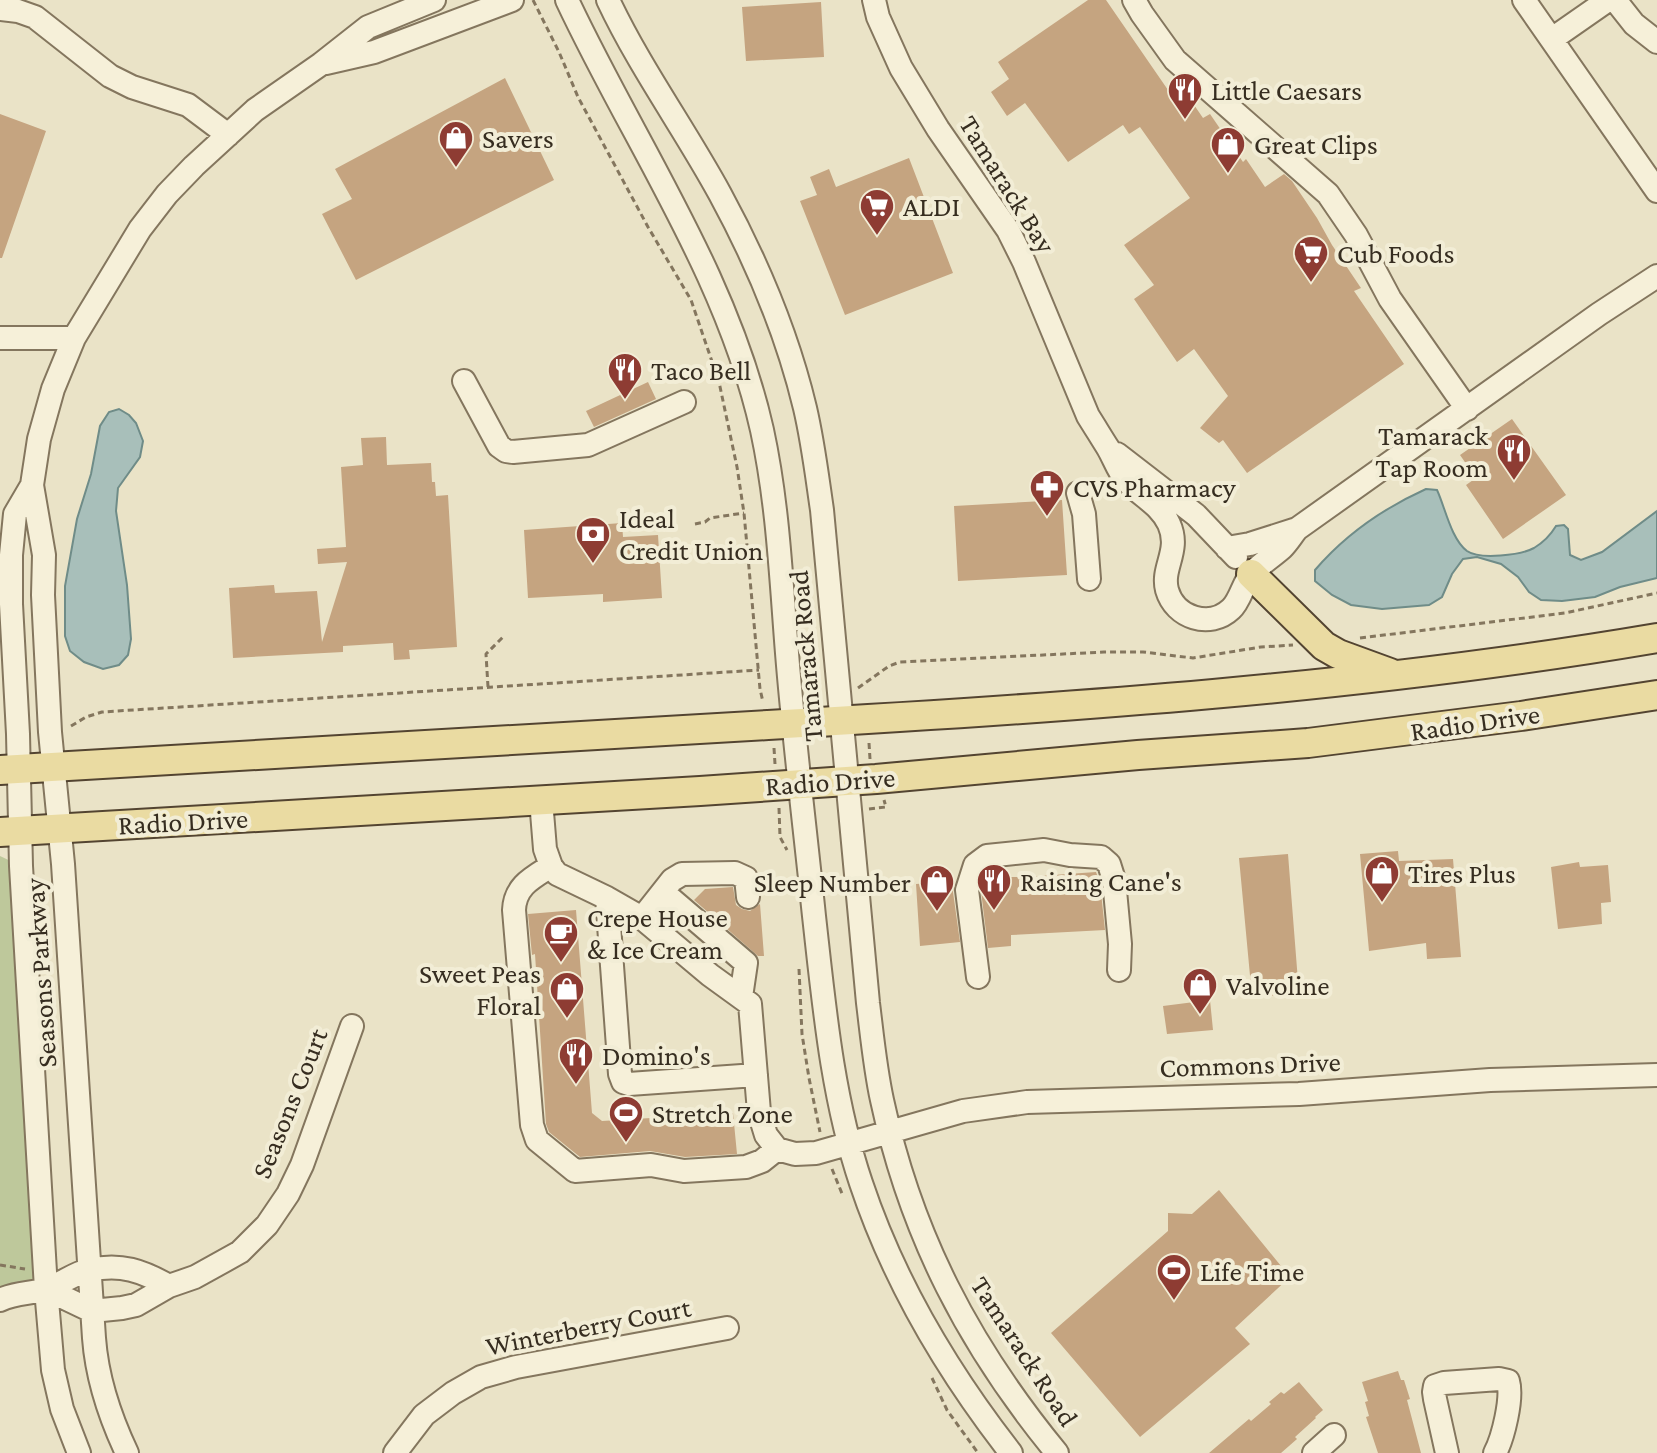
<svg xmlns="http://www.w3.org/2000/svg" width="1657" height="1453" font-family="'Crimson Pro',serif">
<rect width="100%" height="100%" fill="#eae3c7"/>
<!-- green -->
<path fill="#bec89b" d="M0 856 21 866 46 1289 0 1300Z"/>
<!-- water -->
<path fill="#a8bfba" stroke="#6f8c88" stroke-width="2" d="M119 409 129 415 136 423 143 441 140 457 118 488 116 511 127 585 131 639 128 655 119 665 103 669 84 662 70 651 65 636V586L77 519 91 474 100 426 109 412Z
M1426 489 1437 490C1445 507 1451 539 1467 551 1480 560 1521 555 1534 548 1544 542 1550 536 1556 526L1564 525 1568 529 1570 555 1581 560 1602 552 1657 511V578L1620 587 1595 597 1562 601 1541 600 1529 592 1518 577 1501 564 1477 557 1463 559 1452 574 1442 597 1429 605 1382 609 1351 605 1332 595 1315 581V570C1345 535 1384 508 1426 489Z"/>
<!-- building -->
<path fill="#c5a480" d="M1088 0H1106L1168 90 1179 83 1203 118 1210 114 1243 162 1246 159 1265 187 1284 174 1292 181 1317 218 1332 245 1361 288 1354 291 1404 364 1247 473 1223 440 1219 443 1200 428 1228 396 1194 349 1177 362 1134 299 1154 285 1124 245 1190 198 1140 127 1129 134 1123 125 1068 162 1025 103 1007 116 991 92 1009 79 998 62Z
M821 2 824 57 746 61 742 7Z
M505 78 554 180 356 280 322 214 352 199 335 169Z
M0 114 46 131 2 258H0Z
M909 158 953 273 845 315 800 201 817 195 810 177 829 169 836 187Z
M648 382 656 399 594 427 586 411Z
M1512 419 1566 495 1503 539 1466 485 1476 478 1460 455Z
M386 437 387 465 431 463 432 482H435L436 496 448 495 457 647 409 650 410 659 394 660 393 643 343 646V652L233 658 229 588 274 585 275 593 317 591 322 642 347 562 318 564 317 549 346 547 341 467 363 465 361 438Z
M1062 500 1067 575 958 581 954 506Z
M622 523 623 537 658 535 662 598 603 602V594L528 598 524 530Z
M1398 851 1399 861 1453 859 1461 957 1427 959 1426 943 1369 951 1360 854Z
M1288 854 1299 994 1252 997 1239 858Z
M1579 862 1580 867 1608 865 1611 902 1601 903 1602 924 1558 929 1551 867Z
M1096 872 1100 883 1105 930 1011 935V946L988 948 981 891 986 877H1025Z
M955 881 953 892 960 942 920 946 916 884Z
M733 887 736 905 742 909 750 911 760 904 764 956H758L694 900 705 889Z
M576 910 592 1113 602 1121 733 1113 737 1154 685 1157 650 1151 580 1157 549 1132 546 1124 535 954 532 955 528 914Z
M1210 1000 1213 1030 1167 1034 1163 1006Z
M1219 1190 1290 1277 1235 1328 1250 1344 1140 1437 1051 1333 1168 1231V1213L1192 1214Z
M1398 1371 1401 1380H1404L1410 1399 1407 1400 1421 1453H1378L1366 1417 1369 1416 1365 1402 1368 1401 1362 1382Z
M1299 1382 1323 1410 1315 1417 1316 1418 1295 1437 1297 1439 1281 1453H1209L1249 1419 1251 1421 1271 1404 1269 1402 1281 1392 1284 1394Z"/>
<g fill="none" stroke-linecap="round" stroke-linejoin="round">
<defs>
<path id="minor" d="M567 0C634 143 727 274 762 430 778 504 781 578 787 653 794 741 805 828 814 916 824 1005 832 1097 861 1183 894 1282 947 1371 1011 1453
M608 0C640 68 684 128 720 194 757 262 787 333 805 408 813 442 817 476 822 510L868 1003C872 1035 875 1068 882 1100 911 1235 969 1346 1057 1453
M874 0 878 17 901 68 938 129 1008 230 1024 262 1088 416C1095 427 1101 437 1108 448 1114 458 1118 471 1126 480 1140 496 1160 504 1169 524 1181 551 1161 567 1167 590 1175 618 1210 629 1231 609 1241 600 1243 582 1253 572 1262 563 1273 556 1282 548 1288 542 1292 535 1297 529
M1134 0 1142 14 1175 60 1328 194 1356 235 1390 299 1467 409
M1524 0 1657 191
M1615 0 1634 24 1657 42
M0 9 18 11 35 17 110 76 132 87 188 105 228 135
M1552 39 1608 0
M326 63 374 52 512 0
M0 338H74
M464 381 499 446 506 451 513 452 588 445 684 402
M1117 454 1196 515 1236 557
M32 485 15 514 11 555V604L18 734 21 866 46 1289 53 1370 62 1409 79 1453
M1078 493 1084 514 1089 579
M1227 548 1250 544 1297 529 1599 314 1657 276
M541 800 545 849 551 866C532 878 515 886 514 910L532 1125 537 1140 575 1171 651 1165 684 1171 746 1167 762 1161 777 1149 795 1154 816 1153 963 1111 1027 1102 1299 1094 1490 1080 1657 1075
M551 866 557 874 607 898 642 918 710 975 750 1004 759 1112 766 1135 777 1149
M663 892 746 963 741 997
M607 898 620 1074 623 1082 629 1084 756 1075
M642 918 672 880 682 874 735 873 746 878 748 897
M978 977 967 890 975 865 987 856 1044 850 1070 855 1101 857 1109 864 1114 880 1120 944 1119 970
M46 1289 92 1311 122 1308 136 1305 169 1286 195 1277 240 1252 267 1225 288 1194 302 1165 352 1026
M0 1300C16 1292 33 1294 49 1288 63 1283 76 1272 90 1270 121 1263 142 1271 169 1286
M127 1453C109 1415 97 1379 94 1338L63 864 50 732 43 595 44 555 32 485 39 439 53 389 74 338 140 229 167 194 194 166 255 110 321 64 368 27 434 0
M395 1453 424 1415 453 1393 481 1377 516 1367 727 1328
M1314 1453 1334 1435
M1447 1453 1435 1399 1434 1392 1435 1386 1444 1383 1499 1379 1508 1381C1513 1398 1503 1438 1495 1453"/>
<path id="major" d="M1251 574 1324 646 1338 654 1390 673
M0 770C256 754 512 739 768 725 1065 708 1363 688 1657 638
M0 832 700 791 876 779 1138 755 1308 743 1521 716 1657 695"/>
</defs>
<!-- minor casing -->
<use href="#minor" stroke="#84765e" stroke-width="26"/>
<!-- major casing -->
<use href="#major" stroke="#534431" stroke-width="32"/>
<!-- path -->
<path stroke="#84765e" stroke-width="3" stroke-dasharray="6 4" stroke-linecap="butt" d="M533 0 559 52 578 97 648 227 691 300 719 382 737 467 744 513 760 689 763 702
M695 524 705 522 710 518 744 513
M1360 638 1565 613 1657 593
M488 687 486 654 505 635
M858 688 889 666 900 662 1104 652H1143L1193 658 1261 647 1293 645
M71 726 86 717 102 712 759 670
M869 743 870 759
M774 748 775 764
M779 808 780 837 787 850
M869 809 886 807 884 800
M799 969 802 1034 809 1078 820 1132
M832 1169 843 1196
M0 1265 25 1269
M932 1378 947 1410 978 1453"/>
<!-- minor -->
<use href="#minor" stroke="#f6f0d9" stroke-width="22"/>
<!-- major -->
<use href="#major" stroke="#eadba2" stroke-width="28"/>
</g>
<!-- icons -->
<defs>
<symbol id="restaurant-pin" viewBox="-11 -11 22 30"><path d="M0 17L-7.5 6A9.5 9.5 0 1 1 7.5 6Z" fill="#8e3c33" stroke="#f2edd6"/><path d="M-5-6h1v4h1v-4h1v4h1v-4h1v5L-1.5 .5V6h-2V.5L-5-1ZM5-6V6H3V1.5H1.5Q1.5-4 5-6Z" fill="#fff"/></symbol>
<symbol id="shop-pin" viewBox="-11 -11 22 30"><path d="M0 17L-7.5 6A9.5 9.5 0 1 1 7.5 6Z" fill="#8e3c33" stroke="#f2edd6"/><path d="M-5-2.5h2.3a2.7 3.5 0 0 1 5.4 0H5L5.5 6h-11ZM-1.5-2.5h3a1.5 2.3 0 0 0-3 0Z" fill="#fff"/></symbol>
<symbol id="supermarket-pin" viewBox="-11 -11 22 30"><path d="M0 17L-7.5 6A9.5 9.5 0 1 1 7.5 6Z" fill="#8e3c33" stroke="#f2edd6"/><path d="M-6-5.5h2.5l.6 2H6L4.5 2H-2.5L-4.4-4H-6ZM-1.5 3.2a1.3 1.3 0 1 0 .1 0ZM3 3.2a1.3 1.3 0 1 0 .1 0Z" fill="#fff"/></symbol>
<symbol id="pharmacy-pin" viewBox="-11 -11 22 30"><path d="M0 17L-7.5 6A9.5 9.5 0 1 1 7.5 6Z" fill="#8e3c33" stroke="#f2edd6"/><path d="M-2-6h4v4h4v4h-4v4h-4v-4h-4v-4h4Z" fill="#fff"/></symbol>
<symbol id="bank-pin" viewBox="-11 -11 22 30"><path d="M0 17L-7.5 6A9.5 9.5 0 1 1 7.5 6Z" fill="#8e3c33" stroke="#f2edd6"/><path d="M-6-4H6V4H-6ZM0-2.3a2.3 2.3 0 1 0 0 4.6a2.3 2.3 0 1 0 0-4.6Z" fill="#fff"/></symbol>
<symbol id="cafe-pin" viewBox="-11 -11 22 30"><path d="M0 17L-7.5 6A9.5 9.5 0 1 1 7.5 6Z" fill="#8e3c33" stroke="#f2edd6"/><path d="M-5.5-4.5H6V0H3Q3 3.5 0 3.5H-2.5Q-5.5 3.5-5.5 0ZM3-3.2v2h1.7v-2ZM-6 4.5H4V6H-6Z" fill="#fff"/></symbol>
<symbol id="stadium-pin" viewBox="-11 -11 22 30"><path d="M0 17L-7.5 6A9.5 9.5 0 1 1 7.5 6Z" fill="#8e3c33" stroke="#f2edd6"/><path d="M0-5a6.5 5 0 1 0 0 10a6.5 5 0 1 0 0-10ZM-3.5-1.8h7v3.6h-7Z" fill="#fff"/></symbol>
</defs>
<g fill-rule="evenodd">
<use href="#restaurant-pin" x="1165" y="70" width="40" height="54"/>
<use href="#shop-pin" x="436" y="118" width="40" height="54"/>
<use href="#shop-pin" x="1208" y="124" width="40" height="54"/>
<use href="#supermarket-pin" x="857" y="186" width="40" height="54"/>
<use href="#supermarket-pin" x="1291" y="233" width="40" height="54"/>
<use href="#restaurant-pin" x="605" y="350" width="40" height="54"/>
<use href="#restaurant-pin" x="1494" y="431" width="40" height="54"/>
<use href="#pharmacy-pin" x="1027" y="467" width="40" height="54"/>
<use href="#bank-pin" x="573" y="514" width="40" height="54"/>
<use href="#shop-pin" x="1362" y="853" width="40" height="54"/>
<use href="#restaurant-pin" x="974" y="861" width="40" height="54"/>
<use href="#shop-pin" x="917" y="862" width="40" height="54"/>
<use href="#cafe-pin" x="541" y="913" width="40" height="54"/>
<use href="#shop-pin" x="1180" y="965" width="40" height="54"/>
<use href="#shop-pin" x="547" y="969" width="40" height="54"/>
<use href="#restaurant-pin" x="556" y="1035" width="40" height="54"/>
<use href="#stadium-pin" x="606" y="1093" width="40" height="54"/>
<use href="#stadium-pin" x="1154" y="1251" width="40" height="54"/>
</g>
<g text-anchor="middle" stroke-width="8" stroke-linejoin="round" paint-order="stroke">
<!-- poi labels -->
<g font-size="28" fill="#362d20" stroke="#f2edd6" text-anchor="start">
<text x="1211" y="100">Little Caesars</text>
<text x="482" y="148">Savers</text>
<text x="1254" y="154">Great Clips</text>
<text x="903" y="216">ALDI</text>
<text x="1337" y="263">Cub Foods</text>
<text x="651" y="380">Taco Bell</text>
<text x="1488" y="445" text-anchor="end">Tamarack<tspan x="1488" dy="32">Tap Room</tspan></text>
<text x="1073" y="497">CVS Pharmacy</text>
<text x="619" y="528">Ideal<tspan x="619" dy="32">Credit Union</tspan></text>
<text x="1408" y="883">Tires Plus</text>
<text x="1020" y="891">Raising Cane's</text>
<text x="911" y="892" text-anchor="end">Sleep Number</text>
<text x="587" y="927">Crepe House<tspan x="587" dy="32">&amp; Ice Cream</tspan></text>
<text x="541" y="983" text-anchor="end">Sweet Peas<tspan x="541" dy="32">Floral</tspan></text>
<text x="1226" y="995">Valvoline</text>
<text x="602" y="1065">Domino's</text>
<text x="652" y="1123">Stretch Zone</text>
<text x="1200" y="1281">Life Time</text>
</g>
<!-- street labels -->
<g font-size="28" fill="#362d20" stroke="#f2edd6">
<text transform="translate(1008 184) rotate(58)" y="10">Tamarack Bay</text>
<text transform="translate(805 656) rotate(-95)" y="10">Tamarack Road</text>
<text transform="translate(1475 722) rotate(-8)" y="10">Radio Drive</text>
<text transform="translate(830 781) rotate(-4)" y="10">Radio Drive</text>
<text transform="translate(183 821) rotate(-3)" y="10">Radio Drive</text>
<text transform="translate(40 973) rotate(-94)" y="10">Seasons Parkway</text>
<text transform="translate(1250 1064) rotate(-2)" y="10">Commons Drive</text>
<text transform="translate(289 1103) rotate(-68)" y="10">Seasons Court</text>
<text transform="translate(588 1326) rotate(-11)" y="10">Winterberry Court</text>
<text transform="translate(1025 1351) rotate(57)" y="10">Tamarack Road</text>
</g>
</g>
</svg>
